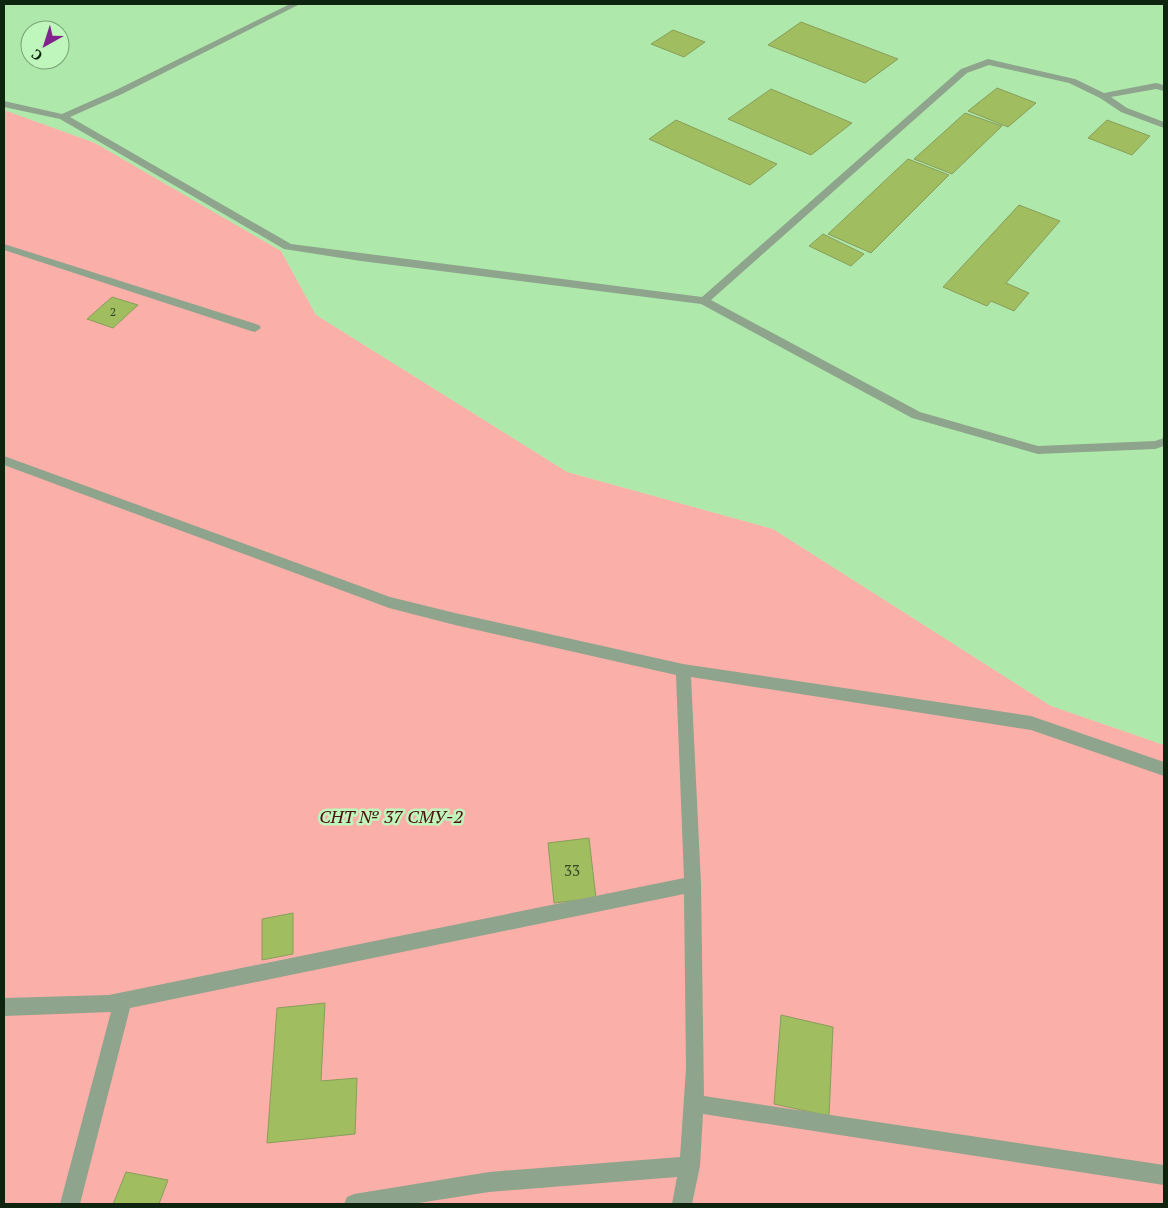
<svg xmlns="http://www.w3.org/2000/svg" width="1168" height="1208" font-family="'PT Serif',serif">
<rect width="100%" height="100%" fill="#bff6bc"/>
<!-- built -->
<path fill="#aee9ab" fill-rule="evenodd" d="M4 4H1164V745L1051 706 773 529 567 472 316 315 281 251 95 143 4 110ZM30 30H60V60H30Z"/>
<!-- green -->
<path fill="#fbafa9" d="M4 110 95 143 281 251 316 315 567 472 773 529 1051 706 1164 745V1204H4Z"/>
<!-- building -->
<path fill="#a0bd5f" stroke="#889e5b" d="M801 22 898 59 865 83 768 45Z
M673 30 705 42 684 57 651 44Z
M997 88 1036 103 1008 127 968 111Z
M771 89 852 123 811 155 728 119Z
M965 113 1002 126 952 174 914 159Z
M676 120 777 164 750 185 649 139Z
M1107 120 1150 136 1132 155 1088 138Z
M908 159 949 175 871 253 828 234Z
M1019 205 1060 221 1006 283 1029 293 1014 311 991 301 987 306 943 287Z
M823 234 864 254 851 266 809 246Z
M112 297 138 305 113 328 87 319Z
M589 838 596 898 554 903 548 843Z
M293 913V954L262 960V919Z
M325 1003 321 1081 357 1078 355 1134 267 1143 277 1008Z
M781 1015 833 1027 829 1116 774 1104Z
M126 1172 168 1180 159 1204H113Z"/>
<g fill="none" stroke-linecap="round" stroke-linejoin="round">
<!-- service -->
<path fill="#8ea48c" fill-rule="evenodd" d="M290 4H300L122 94 70 117 291 244 702 297 961 69 988 59 1075 79 1104 93 1156 83 1164 85V91L1156 89 1111 97 1127 108 1164 122V128L1121 112 1100 98 1069 83 989 65 967 73 711 300 920 412 1038 446 1155 441 1164 438V446L1155 449 1038 454 912 418 701 304 361 261 284 249 60 119 4 107V101L62 114 116 90Z
M4 244 259 325 261 328 255 332 251 331 4 250Z
M4 456 390 597 455 613 683 664 1031 716 1164 762V776L1031 730 691 677 701 884 704 1096 1164 1165V1185L703 1114 700 1166 692 1204H672L677 1177 489 1192 412 1204H344L347 1197 354 1194 489 1172 680 1157 686 1068 684 894 130 1008 80 1204H60L111 1012 4 1016V998L109 995 684 878 676 675 455 625 389 608 4 465Z"/>
</g>
<g text-anchor="middle" stroke-width="5" stroke-linejoin="round" paint-order="stroke">
<!-- far-number labels -->
<g font-size="12" fill="#334a22">
<text x="113" y="316">2</text>
</g>
<!-- number labels -->
<g font-size="15" fill="#334a22">
<text x="572" y="876">33</text>
</g>
<!-- park labels -->
<g font-size="18" font-style="italic" fill="#4e0f11" stroke="#bff6bc">
<text x="391" y="823">СНТ № 37 СМУ-2</text>
</g>
</g>
<!-- border -->
<rect width="1168" height="1208" fill="none" stroke="#0f240e" stroke-width="10"/>
<!-- north arrow -->
<g transform="translate(45 45) rotate(219)"><circle r="24" fill="#bff6bc" stroke="#79a276"/>
<path d="M0-4L9 19L0 12L-9 19Z" fill="#82228d"/>
<text y="-8" font-size="14" font-weight="bold" text-anchor="middle" fill="#0f240e">С</text>
</g>
</svg>
